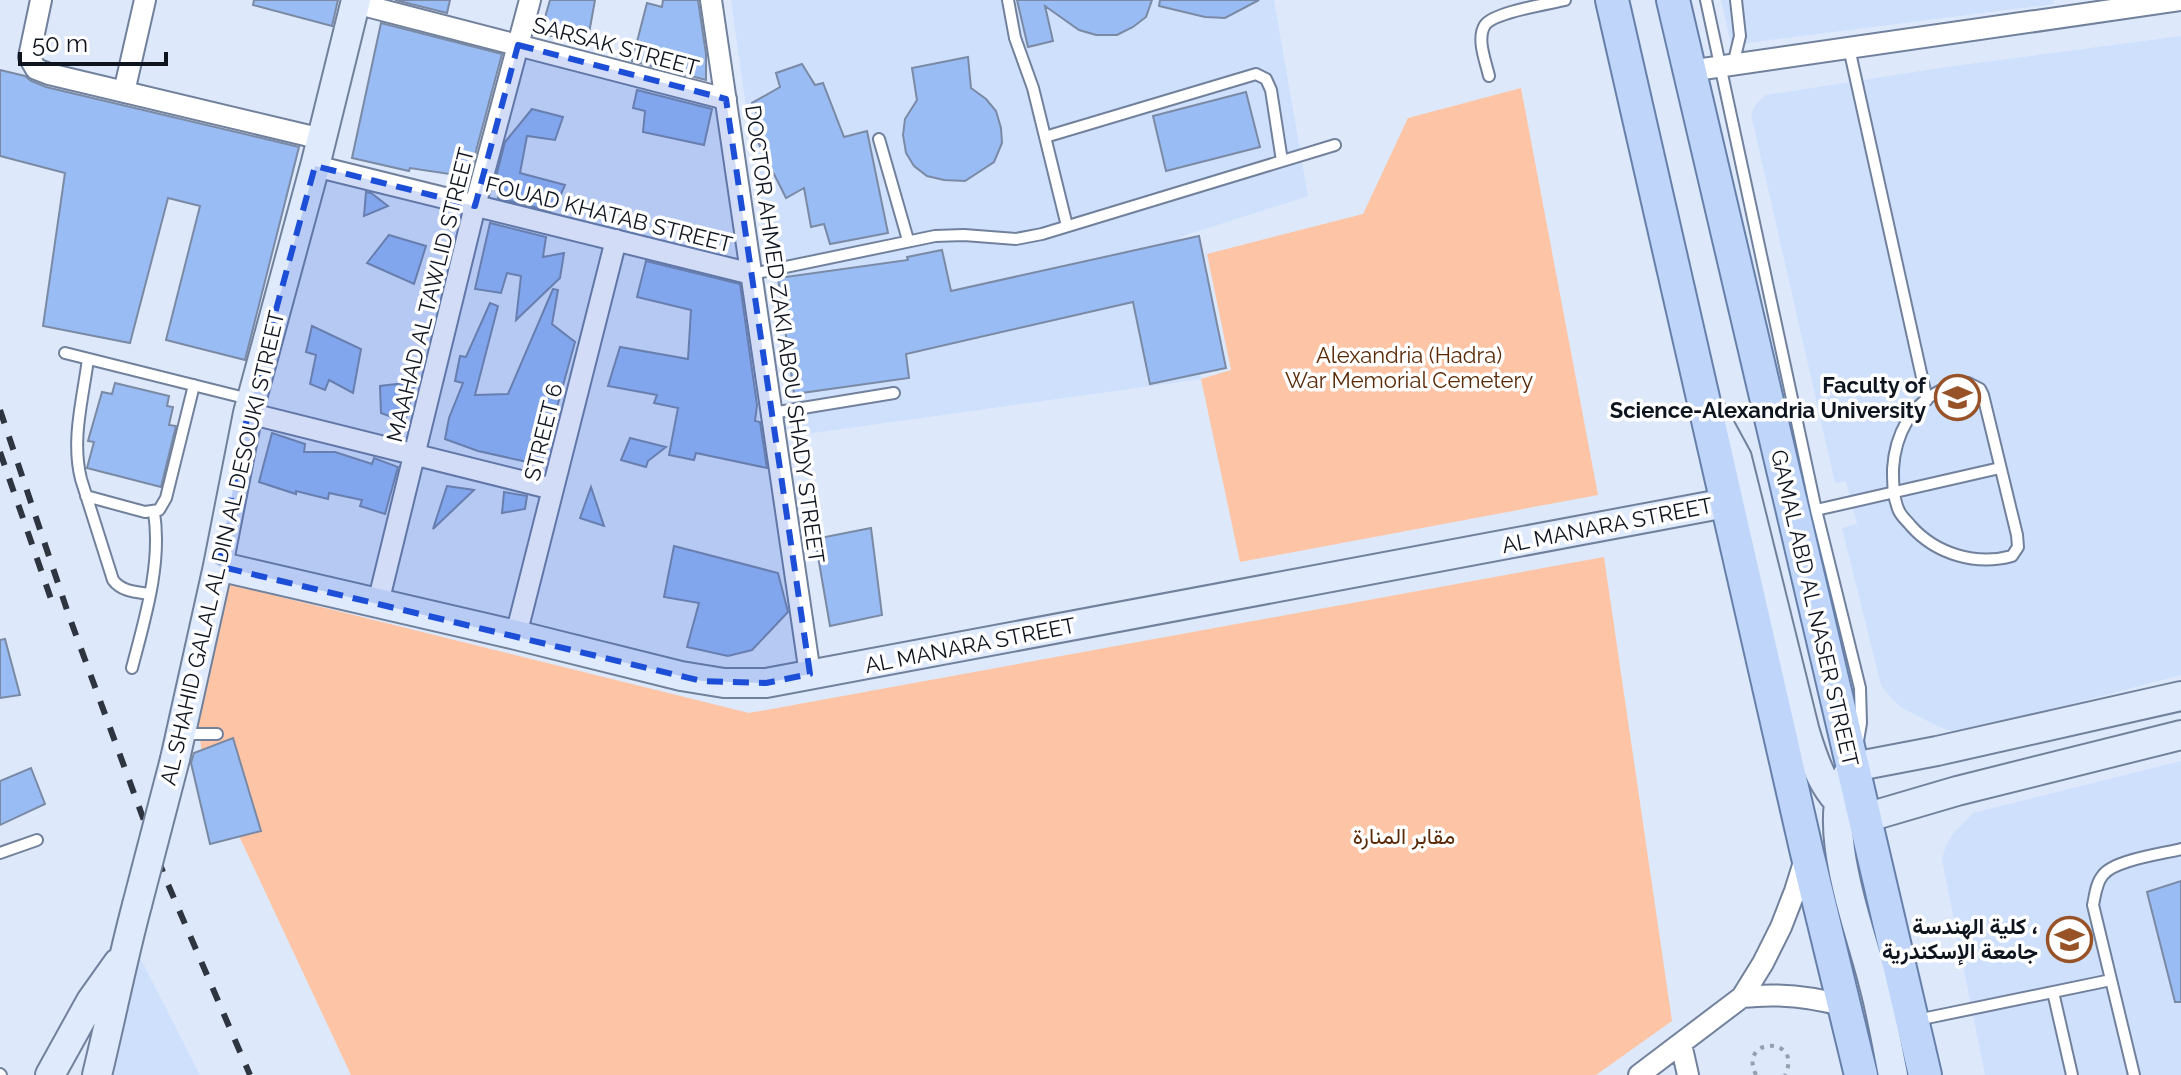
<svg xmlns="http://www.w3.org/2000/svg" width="2181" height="1075" font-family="Raleway,Vazirmatn,sans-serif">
<rect width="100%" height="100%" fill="#dde8fa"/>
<!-- built -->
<path fill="#cfe0fd" d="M731 0H1274L1308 196 1180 237 1201 379 792 436Z
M1721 0H2053L2054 4 1731 45Z
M2181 36V675L1977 729 1952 731 1939 727 1902 708 1892 699 1881 685 1842 528 1857 524 1846 481 1835 483 1751 114 1757 103 1766 95 1947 67Z
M2181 761V1075H1985L1942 860 1945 848 1952 835 1973 813Z
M134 946 200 1075H108Z"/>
<!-- green -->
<path fill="#fdc5a6" d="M1521 88 1598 495 1240 562 1201 379 1231 370 1207 254 1363 214 1408 118Z
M1604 557 1672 1021 1596 1075H351L202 757 196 694 229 584 749 713Z"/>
<!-- building -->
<path fill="#9abcf4" stroke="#7a8aa5" stroke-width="2" d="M254 0H338L332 26 253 5Z
M395 0H450L447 13Z
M550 0H595L588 39 540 35Z
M663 0H698L706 54V80L632 61 647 3 662 7Z
M1017 0H1152L1146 17 1133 27 1117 35H1096L1079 30 1045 6 1053 41 1028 47Z
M1160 0H1259L1225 18 1205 17 1159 6Z
M381 23 502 54 469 177 410 168 409 171 352 158Z
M968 57 971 88 986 99 996 111 1001 128 1002 143 994 162 965 181 944 180 927 176 914 166 906 153 903 135 905 119 917 100 912 68Z
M802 64 815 85 823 83 844 137 867 131 888 233 830 244 824 224 811 227 804 188 786 198 755 136 764 129 752 103 780 87 776 73Z
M0 70 25 76 31 81 46 87 299 147 245 360 166 340 200 206 168 198 130 343 43 326 65 173 0 156Z
M637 90 712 109 704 145 643 132 645 111 633 108Z
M1246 92 1260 147 1166 171 1153 116Z
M532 109 563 117 555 140 527 136 520 173 565 185 555 208 551 207 550 211 498 198 501 182 495 181 505 142Z
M366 192 371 193 388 206 364 216Z
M490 223 546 237 543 257 564 253 560 278 516 320 521 276 507 273 501 293 475 289Z
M389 235 426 246 414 284 367 263Z
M1199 236 1226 368 1150 384 1133 302 906 354 909 378 794 394 778 278 908 260 907 257 942 250 951 291Z
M646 261 740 284 757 405 755 421 760 422 767 468 696 453 694 460 669 455 678 408 654 403 657 395 608 386 620 347 688 359 691 310 637 297Z
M553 289 558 290 552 324 575 342 541 465 478 451 445 439 449 418 463 383 455 381 460 356 466 357 490 303 498 306 475 395 508 394Z
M312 326 361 349 353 393 329 380 325 390 310 384 316 355 306 352Z
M415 382 405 422 381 413 380 386Z
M115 383 169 396 167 406 173 407 169 425 176 426 161 487 87 468 94 442 88 441 102 392 112 394Z
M272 433 305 444 304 452H335L372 464 374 458 398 467 385 514 360 506 362 500 329 493 328 499 296 491V494L259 482Z
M630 438 666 447 648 461 646 467 621 460Z
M447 486 474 490 433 529Z
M591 487 604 526 580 518Z
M504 492 527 496 525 509 502 513Z
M871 528 882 615 830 626 815 539Z
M674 546 778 573 788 612 752 650 728 656 687 647 699 603 664 597Z
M5 639 20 695 0 698V640Z
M233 738 261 831 210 844 191 763 194 753Z
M31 768 45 804 0 825V781Z
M2181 881V1002H2175L2147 892Z"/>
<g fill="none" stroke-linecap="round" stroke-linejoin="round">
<defs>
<path id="lane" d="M1008 0 1015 38 1033 88 1067 226
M1706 0 1816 510 1860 688 1861 723 1858 741
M1849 48 1927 400
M1733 65 1740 36 1736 0
M1489 76C1486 62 1476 39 1485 25 1494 12 1548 4 1565 0
M1045 137 1256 74 1266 79 1271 90 1282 161
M879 139 908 240
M752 274 935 236 964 235 1016 239 1042 234 1335 145
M65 353 249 399
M88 359C83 398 71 440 81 479L113 580C122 592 137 592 150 594
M1968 383 1980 389 1983 395 2017 535 2018 547 2012 556C1976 566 1936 554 1911 526 1907 521 1902 517 1899 511 1893 498 1893 483 1893 469 1895 435 1911 403 1944 389 1951 386 1960 385 1968 383Z
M772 413 894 393
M86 496 145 512 159 510 166 498 194 385
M1816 510 2000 468
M132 668C145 618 162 564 154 512
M182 734H217
M0 853 37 840
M2053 992 2072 1075
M1917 1020 2111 980
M0 1074 1 1075
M2134 1075 2093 905C2095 896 2096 883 2103 875 2114 860 2162 854 2181 849"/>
<path id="street" d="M41 0 29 57 36 69 49 74 322 139
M711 0 810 674
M355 3 726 99
M1689 71 2181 0
M124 92 145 0
M315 166 752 274
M248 413 553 489
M378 603 475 206 530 0
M516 635 616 240
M1742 997C1778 993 1810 996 1844 1006
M1681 1044 1688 1075
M1639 1075 1742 997 1763 963 1781 927 1795 891 1806 856"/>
<path id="secondary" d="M1712 412 1737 458 1805 732C1815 765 1828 806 1865 818L1957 791 2181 735
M218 566 516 635 681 676 724 683H766L1726 503
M175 759 218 566 248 413 315 166 356 0
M50 1075 91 1001 118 963
M97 1075C111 1018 122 961 137 905
M1893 1075C1887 1045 1882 1015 1874 985 1861 930 1814 814 1853 767L1937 751 2181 696"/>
<path id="primary" d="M1612 0 1807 853 1861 1075
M1673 0 1925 1075"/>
</defs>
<!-- lane casing -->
<use href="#lane" stroke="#71819c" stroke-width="14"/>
<!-- street casing -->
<use href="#street" stroke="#71819c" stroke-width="24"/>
<!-- secondary casing -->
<use href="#secondary" stroke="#71819c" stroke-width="32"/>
<!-- primary casing -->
<use href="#primary" stroke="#6680aa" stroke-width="36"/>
<!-- path -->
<path stroke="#969fae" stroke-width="4" stroke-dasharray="4 6" stroke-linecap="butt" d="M1756 1075C1737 1036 1804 1036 1785 1075"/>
<!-- lane -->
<use href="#lane" stroke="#fff" stroke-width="10"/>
<!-- street -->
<use href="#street" stroke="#fff" stroke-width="20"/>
<!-- secondary -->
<use href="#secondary" stroke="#dfeafc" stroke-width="28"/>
<!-- primary -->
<use href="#primary" stroke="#bfd5f9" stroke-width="32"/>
<!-- rail -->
<path stroke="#2e3440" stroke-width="6" stroke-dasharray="14 14" stroke-linecap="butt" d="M0 410 69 616 164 875 250 1075
M0 452 51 599"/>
<defs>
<path id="secondary-bridge" d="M137 905 175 759"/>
</defs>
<!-- secondary-bridge casing -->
<use href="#secondary-bridge" stroke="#71819c" stroke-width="32" stroke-linecap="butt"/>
<!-- secondary-bridge -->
<use href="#secondary-bridge" stroke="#dfeafc" stroke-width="28"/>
</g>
<!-- marked area -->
<path fill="#1d4ed8" fill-opacity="0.2" stroke="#1d4ed8" stroke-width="6" stroke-dasharray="16 10" stroke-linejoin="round" d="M518 45 726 99 810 674 766 683 702 681 218 566 248 413 315 166 475 206Z"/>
<!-- icons -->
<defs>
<symbol id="university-ring" viewBox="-11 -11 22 22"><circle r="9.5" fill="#fff" stroke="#975227" stroke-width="1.5"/><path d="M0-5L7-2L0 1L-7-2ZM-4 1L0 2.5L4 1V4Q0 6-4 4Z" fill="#975227"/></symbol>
</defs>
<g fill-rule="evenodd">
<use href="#university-ring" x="1932" y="372" width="51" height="51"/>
<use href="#university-ring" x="2044" y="914" width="51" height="51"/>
</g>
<g text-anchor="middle" stroke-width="7" stroke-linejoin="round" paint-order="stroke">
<!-- street labels -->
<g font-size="22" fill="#0f151f" stroke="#fff">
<text transform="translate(616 46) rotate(15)" y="8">SARSAK STREET</text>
<text transform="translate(609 214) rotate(14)" y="8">FOUAD KHATAB STREET</text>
<text transform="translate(430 295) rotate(-76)" y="8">MAAHAD AL TAWLID STREET</text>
<text transform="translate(785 334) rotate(82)" y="8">DOCTOR AHMED ZAKI ABOU SHADY STREET</text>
<text transform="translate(543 432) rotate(-76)" y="8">STREET 6</text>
<text transform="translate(1607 525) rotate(-11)" y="8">AL MANARA STREET</text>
<text transform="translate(222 548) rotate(-77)" y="8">AL SHAHID GALAL AL DIN AL DESOUKI STREET</text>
<text transform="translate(1815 608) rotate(77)" y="8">GAMAL ABD AL NASER STREET</text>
<text transform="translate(970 645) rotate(-11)" y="8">AL MANARA STREET</text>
</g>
<!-- park labels -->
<g font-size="22" fill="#5a2a07" stroke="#fff">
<text x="1409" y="363">Alexandria (Hadra)<tspan x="1409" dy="25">War Memorial Cemetery</tspan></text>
<text x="1404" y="844">مقابر المنارة</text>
</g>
<!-- poi labels -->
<g font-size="22" font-weight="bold" fill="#0f151f" stroke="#fff" text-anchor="end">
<text x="1926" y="393">Faculty of<tspan x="1926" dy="25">Science-Alexandria University</tspan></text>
<text x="2038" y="934">كلية الهندسة ،<tspan x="2038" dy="25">جامعة الإسكندرية</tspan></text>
</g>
</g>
<!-- scale -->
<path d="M20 52v12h146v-12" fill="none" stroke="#0f151f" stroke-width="4"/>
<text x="32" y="52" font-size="24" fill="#0f151f" stroke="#ffffff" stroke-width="6" paint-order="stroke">50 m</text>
</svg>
